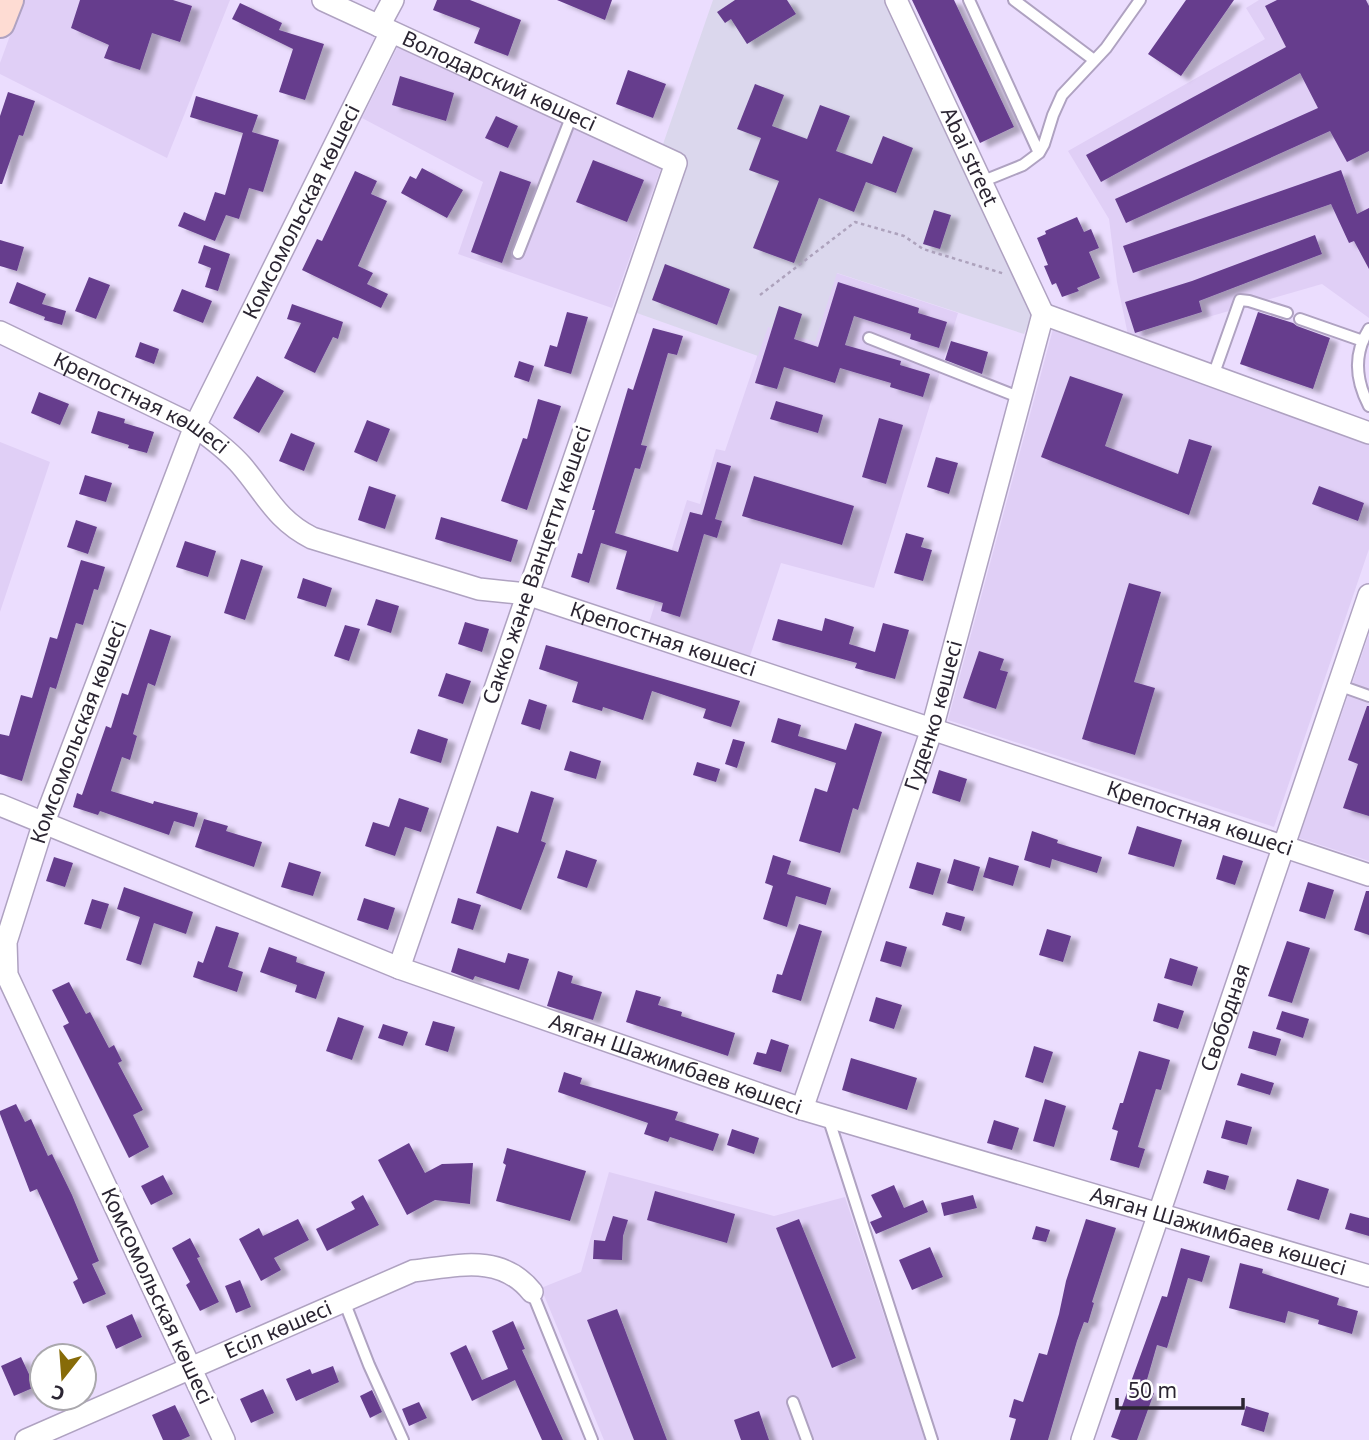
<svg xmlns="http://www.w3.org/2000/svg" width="1369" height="1440" font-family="'Noto Sans',sans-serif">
<defs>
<filter id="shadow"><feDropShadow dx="8" dy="4.5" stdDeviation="2" flood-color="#0004"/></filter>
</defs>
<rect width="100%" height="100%" fill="#ebddfe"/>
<!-- built -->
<path fill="#e0cff6" d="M23 0H230L167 158 0 74V63Z
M1259 0H1369V318L1322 284 1129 340 1117 282 1109 219 1068 151 1265 39 1246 8Z
M398 46 661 168 612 308 458 254 483 182 362 118Z
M836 273 958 313 874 588 781 563 750 656 649 623 687 500 700 504 716 449 725 451 767 327Z
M1053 329 1369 444V549L1274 827 948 720Z
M0 442 50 462 0 612Z
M1369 634V861L1299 838Z
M609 1172 774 1216 845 1197 925 1440H604L541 1288 581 1272Z"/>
<!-- education -->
<path fill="#dbd7ed" d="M713 0H887L1033 314 1024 334 837 273 815 342 768 327 758 356 634 312 687 159 662 147Z"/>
<!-- building -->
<path fill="#663e8d" filter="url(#shadow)" d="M80 0H173L192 6 180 42 152 33 140 70 104 58 109 45 71 28Z
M437 0H470L521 20 508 56 474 43 480 28 433 10Z
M557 0H612L605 20Z
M735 0H787L796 14 747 44 731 19 725 23 717 12Z
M912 0H954L1014 127 980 143Z
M1186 0H1234L1181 76 1148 54Z
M1277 0H1366L1369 6V151L1347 162 1330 131 1126 223 1115 199 1318 108 1300 73 1101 182 1086 155 1286 47 1265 6Z
M240 3 282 23 279 30 324 44 305 100 279 92 293 49 232 19Z
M628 70 666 84 653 118 616 104Z
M400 76 454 93 446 121 392 105Z
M755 84 784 95 772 126 807 139 820 105 850 116 836 151 872 164 883 136 913 148 896 193 866 182 854 212 819 198 794 263 753 248 779 181 749 170 761 138 737 129Z
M8 92 35 101 23 136 19 135 2 184H0V116Z
M196 96 258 115 252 132 279 140 263 192 249 188 239 219 226 215 215 241 178 226 184 212 205 221 215 192 225 195 243 133 190 117Z
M496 116 518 126 508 148 485 138Z
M593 160 644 180 627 222 576 202Z
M422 168 463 190 447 218 401 193 410 176 416 179Z
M1341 170 1357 214 1369 208V269L1354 241 1349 243 1331 204 1133 273 1123 246Z
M355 171 377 181 371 194 387 201 358 266 373 273 367 284 388 294 381 308 302 270 317 239 322 241Z
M500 171 531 182 502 263 471 252Z
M934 210 951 215 940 249 923 244Z
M1077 217 1084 232 1091 229 1099 248 1089 252 1100 278 1077 288 1079 291 1062 297 1056 283 1052 285 1044 266 1048 265 1037 238 1046 234 1045 231Z
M1315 235 1322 254 1199 301 1202 312 1135 333 1125 302 1192 281Z
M0 240 24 247 17 271 0 266Z
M204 245 230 254 218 291 205 287 211 268 198 263Z
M665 264 730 289 717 325 652 300Z
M89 277 110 285 96 319 75 311Z
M17 282 46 294 42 304 66 311 62 325 44 320 45 317 9 303Z
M838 282 919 308 918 313 947 322 939 348 910 339 911 334 854 316 845 345 901 361 900 365 930 374 923 397 890 387 891 383 840 368 835 383 784 367 777 389 755 383 779 306 802 314 794 339 818 347Z
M182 289 212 301 203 323 173 311Z
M292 304 343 322 338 339 333 337 315 373 284 358 301 323 287 319Z
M567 312 588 317 571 374 544 366 550 345 557 347Z
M1258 312 1293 323 1297 326 1330 338 1313 389 1240 364Z
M653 328 683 336 677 355 668 353 641 445 647 446 640 469 635 468 615 533 678 552 690 512 702 515 717 462 731 466 715 519 722 521 717 538 704 534 680 617 661 611 663 603 616 589 627 551 601 543 589 583 571 577 578 553 582 554 595 510H592L628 388 633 390Z
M951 341 988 352 982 374 945 360Z
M140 342 159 349 154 364 135 357Z
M519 361 534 366 529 382 514 377Z
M257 376 284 391 259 433 233 418Z
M1070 376 1123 394 1105 446 1178 474 1189 439 1212 446 1189 515 1041 457Z
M39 392 69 404 60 425 31 413Z
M538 399 561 406 527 510 501 501 523 438 527 439Z
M776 401 823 415 818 433 770 419Z
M98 411 125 419 124 423 154 432 147 453 128 448 129 445 91 433Z
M879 418 903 425 886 484 862 477Z
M367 420 390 429 377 462 354 452Z
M291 433 315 443 304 471 279 461Z
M936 457 958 463 949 494 927 487Z
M85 475 112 483 106 502 79 494Z
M754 476 854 506 842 545 742 516Z
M369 486 396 495 385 529 358 520Z
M1319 486 1364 503 1358 521 1312 504Z
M441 517 518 540 511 562 435 539Z
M76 520 97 527 88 554 67 547Z
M906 533 924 538 921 547 932 550 923 581 894 573Z
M185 541 216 551 208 577 176 567Z
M241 559 263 566 245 620 224 613Z
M81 560 105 567 98 590 94 589 83 625 76 623 56 689 50 687 22 781 0 774V734L9 736 21 695 32 698 50 637 57 639Z
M303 578 332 588 326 607 297 598Z
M1129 583 1161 592 1134 682 1155 688 1135 755 1082 739Z
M376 599 399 606 391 633 367 625Z
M825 618 854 627 849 644 875 652 883 623 909 630 895 679 855 668 857 663 772 640 778 619 822 631Z
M465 622 489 629 482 652 458 644Z
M345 625 360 629 349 661 334 656Z
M150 629 171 636 155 686 148 683 133 734 137 736 130 760 122 757 111 791 153 804 154 801 198 813 194 827 174 821 169 835 100 811 98 815 73 807 77 793 82 795 106 726 111 728 122 693 128 695Z
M546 645 740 701 731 727 703 718 706 709 652 691 643 720 603 707 602 711 572 702 578 682 539 669Z
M979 651 1004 659 1000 670 1008 672 996 709 963 698Z
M446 673 471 681 463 704 438 696Z
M529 699 547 705 540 730 521 724Z
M1367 706H1369V816L1343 808 1358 764 1348 760Z
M778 718 801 725 798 736 846 750 855 723 882 732 858 810 853 808 840 853 799 841 815 788 827 792 836 763 771 742Z
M418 729 448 739 441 763 410 753Z
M733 739 745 742 737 768 725 764Z
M570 751 601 761 596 779 564 770Z
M697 762 720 769 716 782 693 775Z
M939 770 967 779 960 802 932 793Z
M531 791 554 798 541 841 546 843 521 910 476 893 497 826 518 833Z
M399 798 429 808 421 832 405 827 395 856 365 846 373 822 389 827Z
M204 819 228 826 226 831 262 842 254 867 195 847Z
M1137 826 1182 840 1174 867 1128 854Z
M1032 831 1058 840 1057 843 1102 857 1097 873 1052 859 1050 868 1024 860Z
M566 850 597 860 587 888 557 878Z
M773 855 791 861 787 874 831 888 826 905 796 896 787 927 763 919 773 886 765 883Z
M1223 855 1243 861 1235 885 1216 879Z
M54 857 73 863 65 887 46 881Z
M989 857 1019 866 1013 886 983 877Z
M954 859 980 867 973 891 947 883Z
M289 862 321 872 313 896 281 887Z
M917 862 941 869 933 895 909 888Z
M1308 882 1334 890 1325 919 1299 911Z
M124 887 193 912 186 934 154 923 141 965 126 960 140 917 117 909Z
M1366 891H1369V935L1354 930Z
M364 898 395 908 388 930 357 920Z
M458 898 481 905 473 930 451 923Z
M92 899 109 904 101 929 84 924Z
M946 912 965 917 961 931 942 925Z
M799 924 822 931 801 1001 772 992 777 974 782 975Z
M216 926 239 933 228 967 243 972 237 992 193 977 198 961 203 963Z
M1047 929 1071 936 1063 962 1039 955Z
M886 941 907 947 901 967 880 961Z
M1287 941 1310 948 1292 1003 1268 996Z
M269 947 297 957 296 962 325 972 316 999 295 992 297 985 260 972Z
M458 948 505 963 508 953 529 959 519 990 475 976 473 980 451 972Z
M1170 958 1198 967 1192 986 1164 978Z
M558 971 573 976 571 983 602 992 593 1020 547 1006Z
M69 982 86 1014 90 1012 109 1048 114 1045 122 1061 118 1063 143 1110 133 1115 149 1147 129 1158 63 1026 69 1023 52 990Z
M636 990 661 997 658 1005 682 1012 681 1016 735 1033 728 1056 626 1022Z
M876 997 902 1005 894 1029 869 1021Z
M1158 1003 1184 1011 1178 1029 1153 1021Z
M1282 1011 1309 1019 1303 1038 1276 1029Z
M338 1017 364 1026 352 1060 326 1051Z
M433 1021 455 1027 448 1052 425 1045Z
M383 1024 408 1032 403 1046 378 1038Z
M1253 1031 1281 1039 1276 1056 1248 1048Z
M771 1039 789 1045 781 1072 753 1064 757 1052 766 1054Z
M1034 1046 1053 1052 1043 1083 1025 1077Z
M1139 1051 1170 1060 1161 1090 1156 1089 1138 1147 1145 1149 1139 1168 1110 1160 1118 1131 1112 1129 1120 1103H1123Z
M851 1058 917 1078 907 1110 842 1090Z
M564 1072 582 1078 580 1084 678 1112 675 1120 719 1134 713 1151 670 1137 668 1142 644 1134 648 1123 558 1092Z
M1241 1073 1274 1083 1270 1095 1237 1085Z
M1045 1099 1066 1106 1054 1147 1033 1141Z
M16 1104 25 1122 31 1119 48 1156 52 1154 72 1195 99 1261 92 1264 106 1294 83 1304 73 1282 78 1279 37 1189 30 1192 0 1114V1111Z
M994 1120 1019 1128 1012 1150 987 1143Z
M1226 1120 1252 1127 1247 1145 1221 1138Z
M732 1129 759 1138 754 1154 727 1145Z
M409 1143 425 1173 442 1164 473 1163 470 1204 435 1200 407 1215 378 1160Z
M507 1148 586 1171 570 1221 496 1201 506 1165 503 1163Z
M1207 1170 1229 1176 1225 1190 1203 1183Z
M163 1175 173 1194 151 1205 141 1186Z
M1297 1179 1329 1189 1319 1220 1287 1210Z
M894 1185 904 1208 923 1200 928 1212 876 1234 870 1222 882 1217 871 1195Z
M655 1191 735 1214 727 1243 647 1220Z
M363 1195 379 1225 327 1251 316 1229 355 1209 351 1202Z
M973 1195 977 1208 944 1216 941 1203Z
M1350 1213 1369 1218V1236L1345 1229Z
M613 1216 628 1220 623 1236 622 1260 593 1259 594 1240 605 1241Z
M298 1219 309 1240 274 1258 281 1270 261 1281 239 1239 259 1228 263 1236Z
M799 1219 856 1358 832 1368 776 1228Z
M1086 1219 1116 1228 1092 1302 1094 1303 1088 1323 1084 1322 1077 1341 1048 1440H1010L1016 1419 1009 1417 1014 1399 1023 1402 1039 1353 1047 1355 1059 1314 1066 1281Z
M1036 1226 1050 1230 1046 1242 1032 1239Z
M190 1238 200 1257 197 1258 219 1302 200 1311 186 1285 190 1282 172 1248Z
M930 1247 943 1277 912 1290 899 1260Z
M1181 1248 1210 1256 1202 1282 1188 1278 1167 1348 1157 1345 1144 1390 1154 1393 1137 1440H1120L1111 1437 1162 1296 1167 1297Z
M1240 1263 1263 1269 1262 1273 1339 1298 1337 1305 1358 1311 1352 1334 1318 1324 1319 1320 1288 1311 1285 1323 1229 1308Z
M240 1280 251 1307 236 1313 225 1286Z
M617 1309 667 1440H634L587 1320Z
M132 1314 142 1337 116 1349 106 1326Z
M513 1321 525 1349 522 1350 563 1440H542L515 1380 472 1401 450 1353 466 1345 482 1380 508 1369 492 1331Z
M21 1357 35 1387 14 1396 1 1366Z
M333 1366 339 1382 296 1401 286 1379 310 1369 312 1374Z
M263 1389 274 1413 251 1423 240 1399Z
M372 1390 382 1412 370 1418 360 1396Z
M419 1402 427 1418 409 1426 402 1409Z
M175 1405 190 1436 181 1440H163L152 1415Z
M1246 1406 1269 1413 1264 1432 1241 1425Z
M759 1411 769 1440H741L734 1420Z"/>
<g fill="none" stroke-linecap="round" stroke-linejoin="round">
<defs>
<path id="lane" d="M969 0 1039 153
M1014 0 1094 60
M981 182 1023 165 1039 153 1044 144 1053 115 1062 95 1106 48 1140 0
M518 253 572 115
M1300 319 1363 341
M1369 329C1353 354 1356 381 1369 406
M869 338 1021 398
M1213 376 1240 300 1249 301 1287 313
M1338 685 1369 696
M828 1117 932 1440
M532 1292 592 1440
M344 1301 369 1365 403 1440
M793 1402 807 1440"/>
<g id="street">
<path id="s1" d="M323 0 676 163 399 968"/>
<path id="s2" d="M896 0 1043 314"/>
<path d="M379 26 393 0"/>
<path d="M1043 314 1369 433"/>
<path id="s3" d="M0 332 195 426C211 438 227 449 241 465 266 494 276 520 312 538L479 589 527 594 1369 875"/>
<path id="s4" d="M0 805 399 968 802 1109 1369 1276"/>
<path id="s5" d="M802 1109 932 729 1043 314"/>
<path id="s6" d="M26 1440 413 1271C457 1266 501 1253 532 1292"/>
<path id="s7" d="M224 1440 7 975 6 942 44 822 195 426 391 32"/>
<path id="s8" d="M1082 1440 1369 595"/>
</g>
<path id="secondary" d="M0 23 9 0"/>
</defs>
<!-- lane casing -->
<use href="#lane" stroke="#afa2c1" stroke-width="14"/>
<!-- street casing -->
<use href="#street" stroke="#afa2c1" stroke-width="24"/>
<!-- secondary casing -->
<use href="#secondary" stroke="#afa2c1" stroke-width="32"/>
<!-- path -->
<path stroke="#ada2bc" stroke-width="2.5" stroke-dasharray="3.5 3.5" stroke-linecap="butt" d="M760 295 855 222 904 236 923 249 1005 274"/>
<!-- lane -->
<use href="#lane" stroke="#fff" stroke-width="10"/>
<!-- street -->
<use href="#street" stroke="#fff" stroke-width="21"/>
<!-- secondary -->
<use href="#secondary" stroke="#fedcd3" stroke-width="28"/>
</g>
<g text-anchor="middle" stroke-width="7" stroke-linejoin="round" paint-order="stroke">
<!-- street labels -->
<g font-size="21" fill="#2b2532" stroke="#fff">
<text dy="7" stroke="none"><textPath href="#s1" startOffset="194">Володарский көшесі</textPath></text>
<text dy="7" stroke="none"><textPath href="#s2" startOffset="173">Abai street</textPath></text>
<text dy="7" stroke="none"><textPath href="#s7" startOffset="1335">Комсомольская көшесі</textPath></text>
<text dy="7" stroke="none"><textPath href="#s3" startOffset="158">Крепостная көшесі</textPath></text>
<text transform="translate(537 565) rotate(-71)" y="7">Сакко және Ванцетти көшесі</text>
<text dy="7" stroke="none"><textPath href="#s3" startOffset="746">Крепостная көшесі</textPath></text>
<text dy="7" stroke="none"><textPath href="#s5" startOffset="415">Гуденко көшесі</textPath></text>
<text dy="7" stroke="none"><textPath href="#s7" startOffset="768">Комсомольская көшесі</textPath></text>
<text dy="7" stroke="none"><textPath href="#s3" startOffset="1312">Крепостная көшесі</textPath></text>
<text dy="7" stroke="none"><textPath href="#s8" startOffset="446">Свободная</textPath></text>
<text dy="7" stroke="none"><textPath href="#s4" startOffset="724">Аяган Шажимбаев көшесі</textPath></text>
<text dy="7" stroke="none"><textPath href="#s4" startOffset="1292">Аяган Шажимбаев көшесі</textPath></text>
<text transform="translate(157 1296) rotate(65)" y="7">Комсомольская көшесі</text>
<text dy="7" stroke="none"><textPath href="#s6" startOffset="275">Есіл көшесі</textPath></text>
</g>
</g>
<!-- north arrow -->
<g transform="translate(63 1377) rotate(197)"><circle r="33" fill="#ffffff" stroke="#aaa8ad" stroke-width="2"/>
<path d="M0-5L12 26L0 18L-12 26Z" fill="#876b08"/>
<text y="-10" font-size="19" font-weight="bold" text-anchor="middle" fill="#2b2532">С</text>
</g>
<!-- scale -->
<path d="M1117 1398v10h126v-10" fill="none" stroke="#2b2532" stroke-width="3.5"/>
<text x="1128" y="1398" font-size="21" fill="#2b2532" stroke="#ffffff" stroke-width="5" paint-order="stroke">50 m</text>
</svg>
